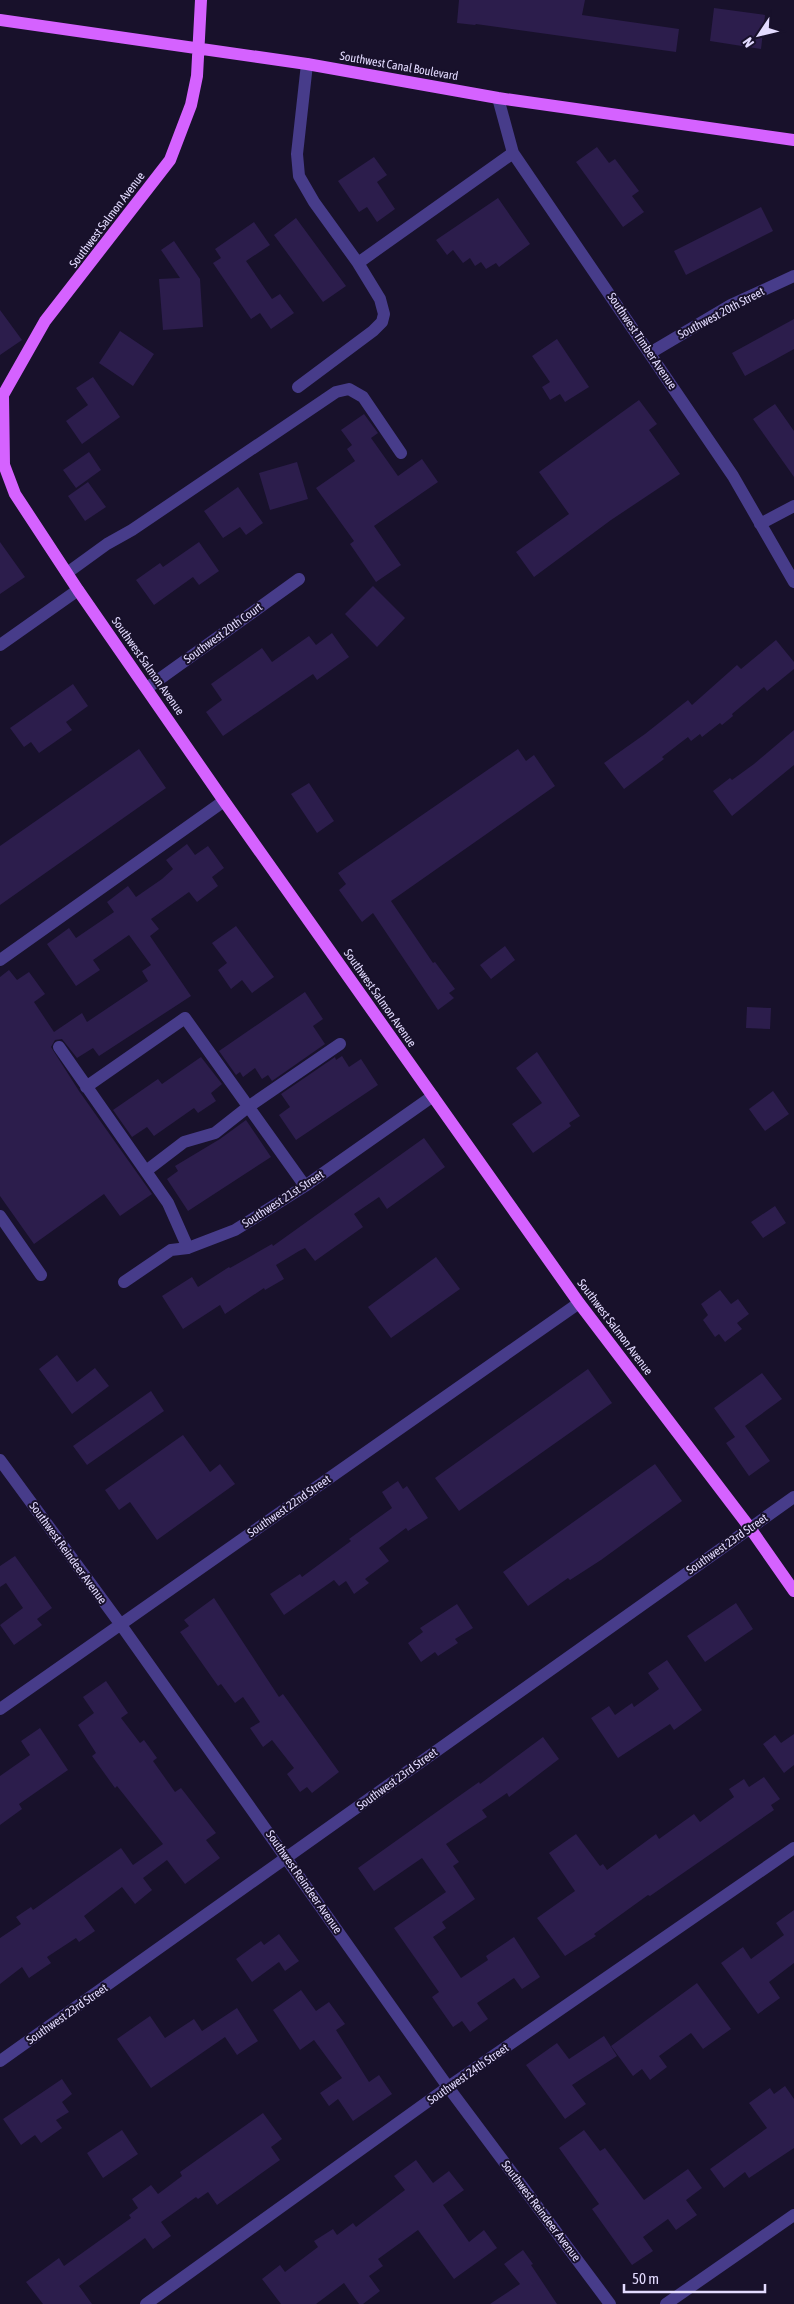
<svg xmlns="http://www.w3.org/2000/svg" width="794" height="2304" font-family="'Asap Condensed',sans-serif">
<rect width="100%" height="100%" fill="#18112b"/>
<!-- building -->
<path fill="#2c1d4c" d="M459 0H585L582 15 679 29 676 52 476 24 475 25 457 23Z
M714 8 765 15 761 49 710 41Z
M597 147 609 163 615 159 639 191 632 196 644 212 623 227 576 162Z
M374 157 387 175 377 182 395 209 377 222 367 207 359 212 338 181Z
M498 198 530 244 499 267 496 263 486 269 481 262 475 266 470 258 463 263 453 250 447 255 436 240Z
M761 207 773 231 686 275 674 251Z
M296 218 346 286 323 302 274 235Z
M254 222 270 245 246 261 272 299 280 294 294 313 271 329 260 313 251 319 213 263 221 258 215 249Z
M174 241 200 279 203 327 163 330 159 279 180 278 161 250Z
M0 310 22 340 0 355Z
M794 319V349L745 376 732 353Z
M120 331 154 354 133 386 99 363Z
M557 339 589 387 565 402 560 394 550 400 542 387 550 382 532 356Z
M93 377 120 417 82 444 66 421 88 405 76 388Z
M639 400 657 424 649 430 680 474 611 520 534 577 516 552 569 514 539 472Z
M775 404 794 431V477L753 419Z
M364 414 378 433 371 438 398 476 422 459 438 482 374 526 401 565 376 582 350 544 354 541 316 488 355 461 347 449 352 445 341 430Z
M89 452 101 470 76 488 63 470Z
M297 462 308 499 270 510 259 473Z
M88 482 106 507 85 521 68 496Z
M238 487 263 523 246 535 240 527 223 538 204 511Z
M0 542 25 577 0 594Z
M199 542 219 571 199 585 193 577 154 605 136 580 160 563 163 567Z
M373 586 405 618 377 647 345 614Z
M332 633 349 657 317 680 313 674 223 736 206 712 222 700 211 684 262 648 272 662 309 636 316 645Z
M776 640 794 662V669L767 691 764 687 732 714 733 716 722 725 720 723 702 737 700 734 691 741 688 737 662 757 664 759 624 789 604 763 645 734 688 700 692 705 737 665 741 669Z
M73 684 88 706 66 722 72 730 39 753 31 742 24 747 10 728Z
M794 730V765L732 816 713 791 730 778 732 780 754 764Z
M139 749 166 788 0 905V846Z
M518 749 526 761 534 755 555 786 391 901 433 963 435 962 455 989 449 993 454 998 438 1010 373 913 362 922 339 890 346 884 338 873Z
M309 783 334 821 317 833 291 794Z
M187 844 195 855 208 846 224 868 212 877 218 886 197 902 189 892 151 919 159 929 150 936 191 996 99 1056 93 1048 77 1058 62 1039 55 1040 51 1047 79 1091 152 1194 120 1216 104 1194 34 1244 0 1196V977L9 970 17 980 29 972 45 994 34 1002 54 1032 82 1013 87 1022 148 981 142 971 151 965 129 935 93 960 100 970 76 986 47 944 69 928 76 938 101 921 114 912 107 902 128 886 136 897 162 879 173 869 166 860Z
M236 926 274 977 252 993 242 980 231 989 218 970 227 963 212 943Z
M505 946 515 960 491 979 480 965Z
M305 992 323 1019 313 1026 325 1044 272 1081 268 1075 262 1079 255 1068 243 1077 240 1072 236 1075 219 1051Z
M747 1007 771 1008 770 1029 746 1028Z
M537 1052 580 1116 569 1123 571 1126 533 1153 512 1124 542 1103 516 1068Z
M342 1056 349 1067 361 1059 378 1085 296 1140 279 1115 290 1107 281 1094 335 1057 336 1060Z
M201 1057 222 1084 211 1093 216 1101 198 1113 194 1108 154 1136 147 1127 132 1137 113 1110 158 1079 162 1084Z
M773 1091 789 1114 765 1131 749 1109Z
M246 1120 271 1157 188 1211 167 1179 178 1171 175 1166 220 1139Z
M424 1138 445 1167 387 1209 379 1197 354 1214 363 1227 315 1261 305 1248 299 1251 276 1265 284 1279 265 1290 264 1288 225 1314 220 1305 183 1329 162 1296 192 1277 198 1287 229 1267 230 1268 272 1244 273 1246Z
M775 1206 786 1223 763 1238 751 1222Z
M436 1257 460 1289 391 1338 368 1307Z
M720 1290 731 1304 738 1299 749 1314 737 1323 742 1329 725 1342 719 1334 715 1337 703 1320 708 1315 701 1304Z
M57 1355 77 1382 95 1368 109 1386 72 1414 39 1369Z
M588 1369 612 1403 459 1511 435 1478Z
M762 1373 782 1399 745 1426 770 1461 749 1476 726 1443 735 1437 714 1408Z
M151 1391 164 1411 87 1465 73 1446Z
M183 1435 210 1472 220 1464 235 1484 157 1540 130 1502 119 1510 105 1490Z
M655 1464 682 1501 601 1560 570 1580 568 1578 528 1606 503 1572Z
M398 1481 403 1489 407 1486 428 1518 408 1531 406 1528 379 1548 389 1561 365 1579 369 1583 354 1594 346 1581 339 1586 334 1580 284 1615 270 1594 300 1574 302 1577 351 1541 349 1539 392 1508 382 1492Z
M15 1556 52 1608 37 1619 42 1625 14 1645 0 1625 23 1608 6 1583 0 1587V1566Z
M214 1598 279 1697 283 1694 339 1772 312 1793 307 1787 300 1792 287 1774 294 1768 272 1740 263 1747 250 1728 260 1722 243 1697 235 1703 221 1684 218 1686 180 1632 189 1626 184 1620Z
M736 1603 753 1629 705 1662 687 1636Z
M457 1604 473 1628 455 1639 458 1643 438 1656 435 1652 421 1662 408 1643 423 1632 420 1628Z
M667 1660 702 1710 674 1730 670 1724 618 1758 591 1718 609 1706 615 1715 632 1703 634 1707 659 1689 648 1673Z
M106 1681 128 1713 121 1718 140 1743 144 1740 157 1758 153 1761 175 1792 181 1788 216 1833 206 1840 220 1858 185 1884 167 1860 143 1878 152 1890 135 1904 122 1887 84 1916 95 1931 79 1942 76 1938 47 1957 51 1963 29 1978 22 1967 0 1984V1938L21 1924 16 1917 31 1907 33 1910 121 1848 133 1865 163 1844 117 1786 115 1788 92 1756 96 1753 78 1725 94 1713 83 1697Z
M40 1728 68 1770 19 1804 22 1809 0 1825V1776L30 1755 21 1741Z
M794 1734V1765L784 1773 763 1744 775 1735 781 1743Z
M543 1737 559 1759 509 1797 507 1793 482 1810 487 1817 446 1844 459 1862 453 1866 475 1899 442 1922 446 1928 433 1937 461 1978 488 1960 486 1956 514 1937 540 1977 522 1989 514 1978 477 2003 488 2019 470 2032 462 2021 453 2027 432 1997 439 1992 394 1928 446 1892 422 1858 374 1891 358 1868 445 1806 479 1782 480 1784Z
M764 1777 780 1799 771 1805 774 1810 650 1896 648 1895 594 1934 596 1936 565 1956 537 1918 575 1891 549 1853 576 1834 600 1866 603 1864 607 1870 656 1834 659 1839 694 1814 700 1822 734 1797 729 1789 744 1779 749 1787Z
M794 1910V1963L769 1982 780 1998 758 2014 721 1963 743 1947 751 1959 784 1935 776 1923Z
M279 1934 299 1961 285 1971 279 1962 252 1982 236 1959 261 1941 264 1945Z
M697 1983 731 2029 703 2049 691 2033 659 2056 667 2067 650 2080 642 2069 633 2076 611 2046Z
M301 1990 316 2011 329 2002 345 2024 336 2030 369 2082 379 2075 392 2094 353 2121 338 2099 329 2106 320 2093 342 2078 314 2040 300 2050 273 2010Z
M237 2008 258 2041 237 2055 225 2037 151 2088 117 2039 150 2016 165 2038 194 2019 202 2031Z
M604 2036 617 2056 572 2085 586 2104 565 2119 526 2065 557 2043 569 2059Z
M62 2079 72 2094 62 2102 69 2112 56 2120 62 2128 41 2143 35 2135 21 2145 3 2119Z
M785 2086 794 2099V2148L749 2178 745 2172 724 2188 710 2169 767 2128 749 2103 770 2088 774 2094Z
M263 2113 282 2139 271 2147 280 2160 217 2205 208 2192 198 2199 196 2197 161 2222 171 2236 153 2249 145 2238 79 2286 92 2304H43L26 2282 59 2258 64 2266 131 2218 129 2215 138 2208 132 2199 151 2185 158 2194 182 2176 180 2172Z
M122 2130 138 2154 103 2178 87 2153Z
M584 2130 600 2151 605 2148 644 2200 688 2169 702 2188 686 2200 697 2215 676 2230 668 2219 643 2237 653 2251 632 2265 592 2209 599 2204 559 2148Z
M416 2160 433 2183 449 2171 464 2190 443 2205 469 2242 484 2230 497 2248 454 2279 418 2230 378 2259 383 2266 369 2276 380 2291 363 2304H359L344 2283 316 2304H281L262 2279 280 2265 285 2272 318 2247 314 2241 333 2229 337 2235 353 2223 356 2227 405 2190 394 2176Z
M523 2250 533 2264 531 2265 557 2304H490L520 2284 504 2264Z"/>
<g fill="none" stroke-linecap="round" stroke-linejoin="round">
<!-- minor -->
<path stroke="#473c8a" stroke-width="12" d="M498 98 513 153 733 476 794 582
M358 263 513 153
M650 353 731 305 794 276
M298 387 373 331 382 322 384 314 380 299 358 263 314 202 299 176 297 154 307 64
M760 524 794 506
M67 573 107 544 132 530 336 392 349 389 363 397 401 453
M0 645 78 590
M147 688 299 579
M0 960 224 801
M59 1047 168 1203 188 1248
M86 1087 185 1018 305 1186
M146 1171 184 1142 215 1133 248 1107 340 1044
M0 1216 41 1275
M124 1282 171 1250 188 1248 235 1230 305 1186 433 1096
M0 1460 121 1625 448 2087 610 2304
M0 1709 579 1303
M0 2061 794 1497
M146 2304 448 2087 794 1848
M666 2304 794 2215"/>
<!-- major -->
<path stroke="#d562ff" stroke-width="12" d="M201 0 197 76 191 105 170 160 45 321 3 395 4 465 15 494 78 590 224 801 579 1303 750 1528 794 1591
M0 20 307 64 498 98 794 140"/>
</g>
<g text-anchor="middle" stroke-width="4" stroke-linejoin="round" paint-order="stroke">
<!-- street labels -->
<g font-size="12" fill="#e3dbff" stroke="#18112b">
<text transform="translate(399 66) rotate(10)" y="4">Southwest Canal Boulevard</text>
<text transform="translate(107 220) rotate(-53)" y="4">Southwest Salmon Avenue</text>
<text transform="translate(721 313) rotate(-28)" y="4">Southwest 20th Street</text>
<text transform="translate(642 341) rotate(56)" y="4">Southwest Timber Avenue</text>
<text transform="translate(223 633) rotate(-36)" y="4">Southwest 20th Court</text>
<text transform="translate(148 666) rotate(55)" y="4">Southwest Salmon Avenue</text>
<text transform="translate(380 998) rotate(55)" y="4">Southwest Salmon Avenue</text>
<text transform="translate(283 1199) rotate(-33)" y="4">Southwest 21st Street</text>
<text transform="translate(615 1327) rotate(53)" y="4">Southwest Salmon Avenue</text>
<text transform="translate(289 1506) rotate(-35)" y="4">Southwest 22nd Street</text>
<text transform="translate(727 1544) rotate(-35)" y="4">Southwest 23rd Street</text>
<text transform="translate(68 1553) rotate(54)" y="4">Southwest Reindeer Avenue</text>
<text transform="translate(397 1779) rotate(-36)" y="4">Southwest 23rd Street</text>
<text transform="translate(304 1882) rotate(55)" y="4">Southwest Reindeer Avenue</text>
<text transform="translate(67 2014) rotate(-35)" y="4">Southwest 23rd Street</text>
<text transform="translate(468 2074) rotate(-35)" y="4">Southwest 24th Street</text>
<text transform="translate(541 2211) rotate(53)" y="4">Southwest Reindeer Avenue</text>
</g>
</g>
<!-- north arrow -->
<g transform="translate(759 35) rotate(235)" stroke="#18112b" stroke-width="4" paint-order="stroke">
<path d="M0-4L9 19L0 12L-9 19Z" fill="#e3dbff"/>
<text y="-8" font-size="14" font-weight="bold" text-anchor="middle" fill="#e3dbff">N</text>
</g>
<!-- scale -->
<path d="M624 2284v8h141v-8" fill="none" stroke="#e3dbff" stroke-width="2.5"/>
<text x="632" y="2284" font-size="15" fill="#e3dbff" stroke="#18112b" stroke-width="4" paint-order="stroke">50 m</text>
</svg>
